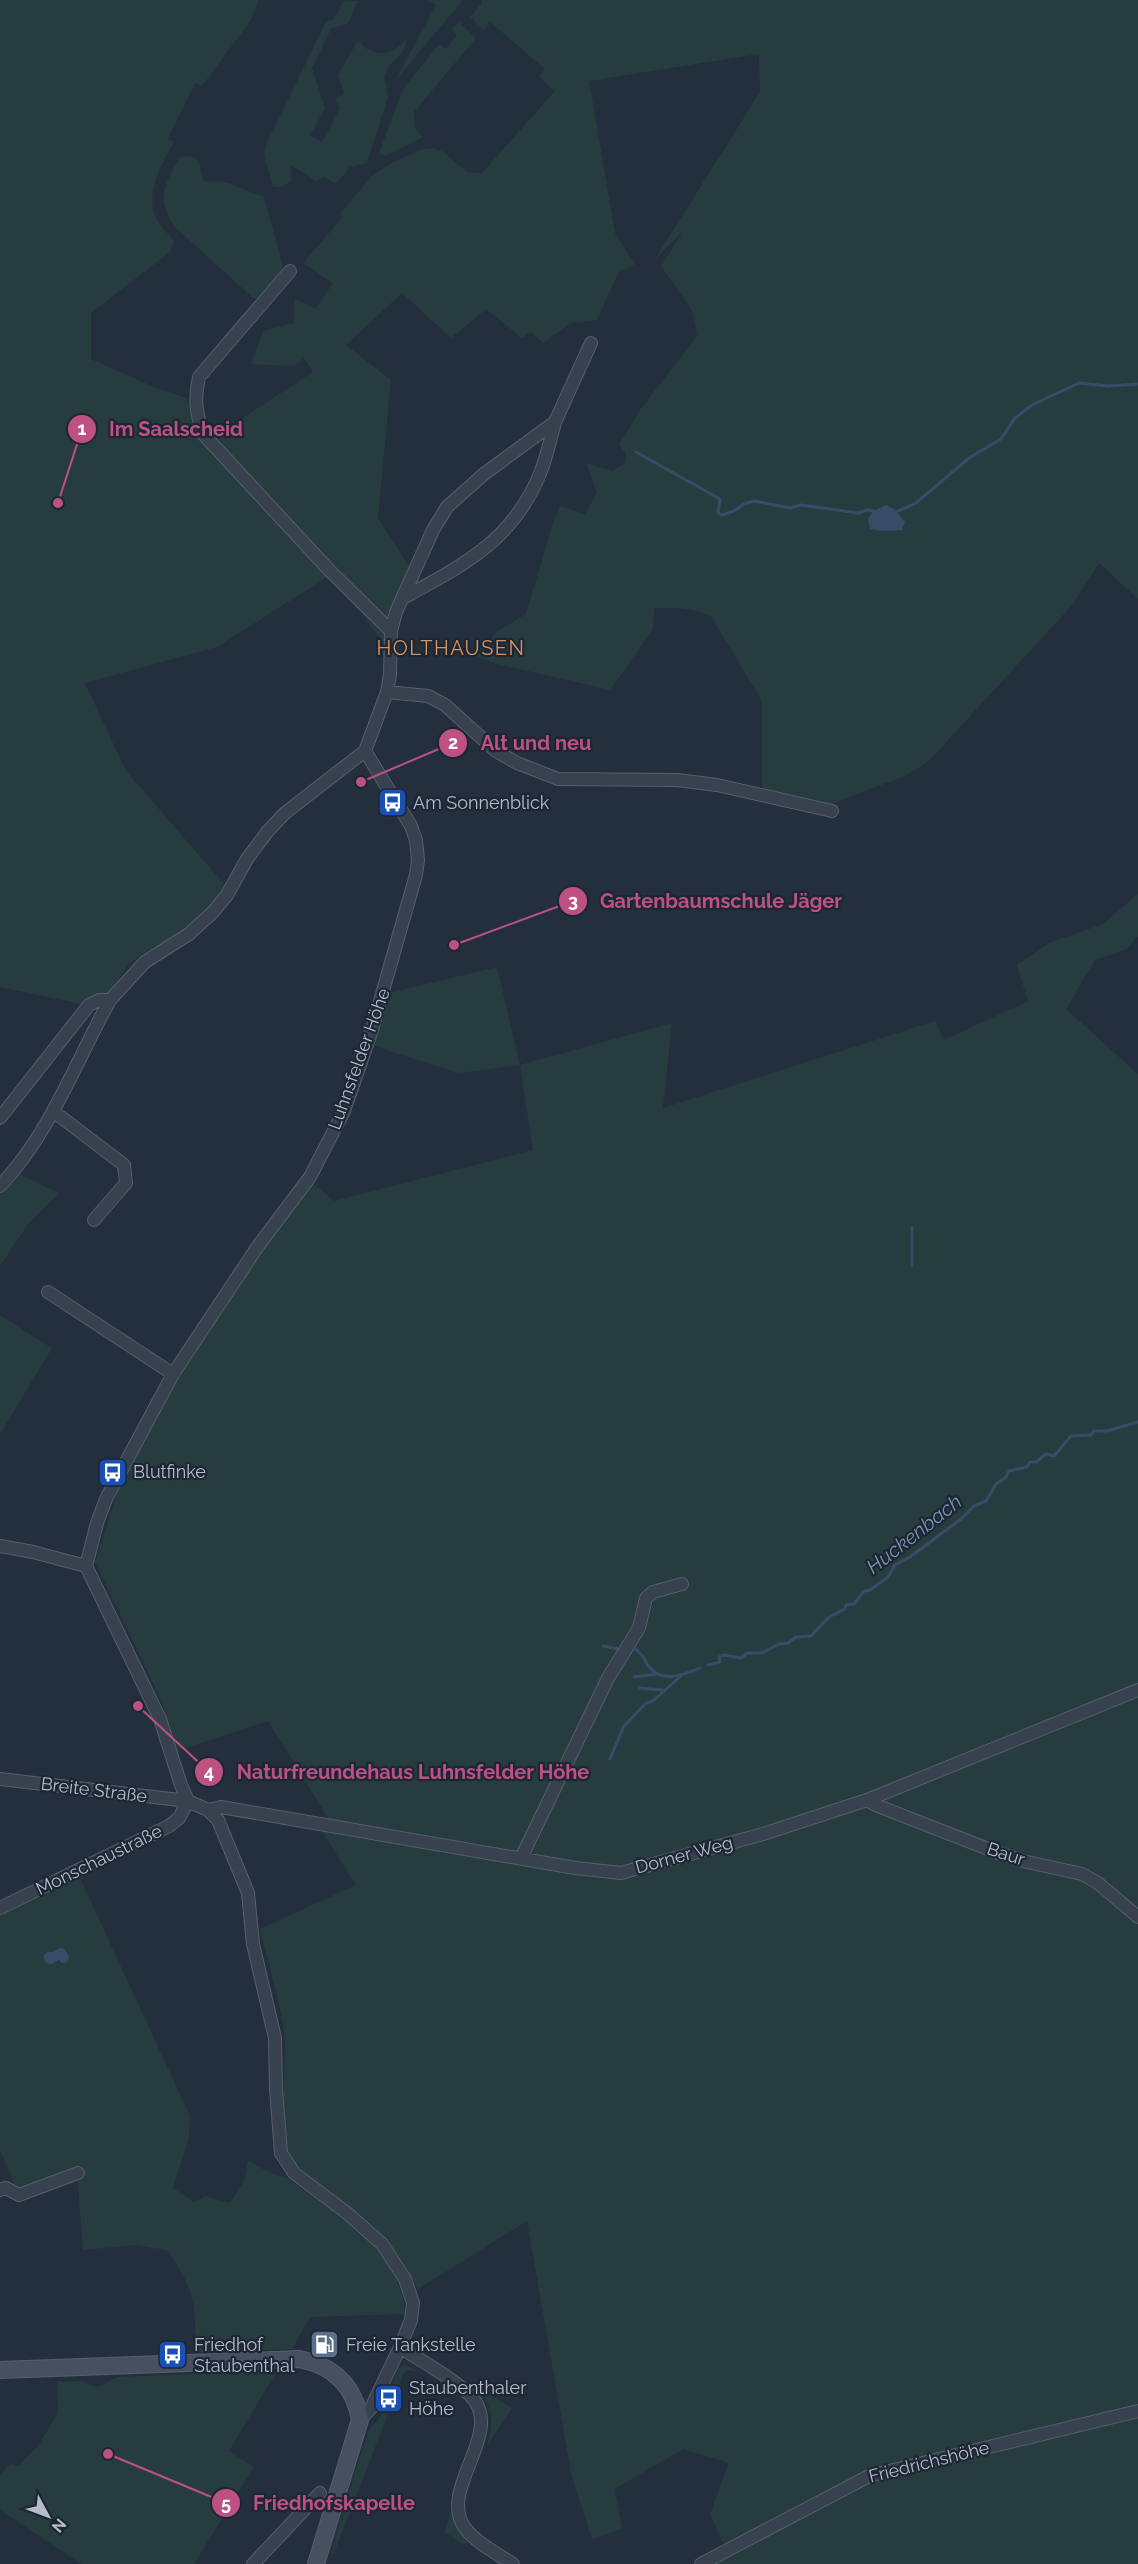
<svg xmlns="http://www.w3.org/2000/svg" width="1138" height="2564" font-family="Raleway,sans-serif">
<rect width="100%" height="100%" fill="#242f3e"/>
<!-- green -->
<path fill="#263c3f" d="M0 0H259L251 20 202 86 195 83 168 139 174 142C161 165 142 197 159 223 163 229 169 235 174 241L170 252 91 313V359L154 387 186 398 204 443 313 372 304 358 294 366 251 364 263 331 294 323 295 298 315 309 333 283 303 263 343 217 340 214 372 176 393 162 423 149 434 148 442 151 467 172 482 173 555 91 539 77 545 69 490 22 484 30 470 17 482 3 480 0H1138V599L1099 563 1074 603 929 761 907 775 829 805 762 789V701L711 616C692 607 674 608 654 608L653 629 610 690 497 664 473 655 498 631 526 614 555 516H557L560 506 585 514 597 493 586 463 612 471 625 463 626 453 619 445 640 410 697 336 693 312 661 266 683 232 655 259 760 92 759 54 589 81 615 233 635 264 618 273 597 320 571 323 543 343 530 332 522 338 486 309 451 338 402 293 346 345 391 380 378 518 410 568 383 643 366 619 327 577 217 647 85 683 126 771 226 886C209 926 165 939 131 962 122 969 118 983 109 992 105 996 88 1000 81 1004L0 987Z
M344 0 358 1 348 23 331 29 312 68 325 108 310 136 322 142 340 109 335 98 344 94 338 75 358 40C371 58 393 57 406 39L405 49 390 65 384 76 388 97 367 163 350 167 336 184 324 177 316 181 290 165 292 180 282 187H273L264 155 266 144 326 22 334 19Z
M427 0H463L395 81 436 5Z
M459 22 476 38 414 112 415 129 423 137 385 156 379 153 403 89 439 44 446 49 457 35 451 30Z
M190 156 199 161 203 181 228 183 264 197 283 266 281 276 261 298H253L175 227C156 200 164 184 180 157Z
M1138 894V936L1127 949 1095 960 1066 1009 1138 1074V2564H704L725 2548 710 2514 729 2463 683 2449 615 2489 622 2529 592 2539 571 2473 527 2221 418 2289C404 2263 389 2239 366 2220 342 2201 308 2185 292 2159 274 2128 289 2066 284 2032 279 1997 268 1963 260 1929L356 1885 323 1833 328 1818 268 1721 177 1751 160 1698 95 1562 119 1488 176 1382 237 1284 312 1183 334 1201 533 1150 520 1065 459 1073 374 1046 389 993 497 967 520 1065 672 1023 663 1108 935 1021 944 1040 1028 1001 1017 965 1049 943 1103 924Z
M19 1174 59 1193 28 1224 0 1266V1194Z
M0 1315 52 1348 0 1434Z
M79 1876 190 2116 189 2137 173 2188 194 2202 205 2196 230 2203 245 2179 248 2161C257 2166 267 2172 277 2175 281 2177 286 2177 290 2180 335 2213 402 2250 405 2314L310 2317 292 2349 194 2352C198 2310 193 2284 167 2250L135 2245 83 2250 77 2171 18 2192 0 2150V1914Z
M405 2365 420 2372 408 2370 404 2373 334 2553 331 2554 361 2452 370 2429 381 2416 399 2368Z
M277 2371 229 2451 254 2467 194 2564H81L0 2510V2475L10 2463 18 2466 38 2446 58 2413 57 2382 82 2381 95 2387 101 2386 117 2377Z
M472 2383 512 2408 487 2446C495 2420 493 2402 472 2383Z
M455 2498 470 2540 463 2545 445 2532Z"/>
<!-- water -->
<path fill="#394c67" d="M886 505 894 509 905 522 902 530 884 531 870 529 868 518 874 511Z"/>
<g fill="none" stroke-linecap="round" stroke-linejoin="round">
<!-- stream -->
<path stroke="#394c67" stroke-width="3" d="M636 452 720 499 718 513 722 515 734 511 744 504 754 501 790 508 801 505 858 513 867 510 874 511
M896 512 916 503 969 458 1001 439 1015 418 1032 405 1079 383 1108 386 1138 384
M912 1228V1266
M603 1646 618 1649
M635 1649C642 1653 643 1658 647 1664 661 1685 682 1675 700 1668
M708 1665 720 1662 719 1657 724 1655 742 1658 747 1653H762L779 1644 788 1643 796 1637 811 1636 829 1617 845 1609 846 1605 854 1604 864 1591 870 1590 888 1577 895 1565 910 1557 961 1519 974 1506 986 1501 996 1484 1006 1477 1009 1471 1027 1467 1030 1462H1036L1046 1454 1054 1456 1071 1436 1091 1435 1094 1431H1107L1138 1422
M634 1677 657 1674
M640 1688 662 1690
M610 1759 624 1726 645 1704 654 1700 681 1676"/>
<!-- canal -->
<path stroke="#394c67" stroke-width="10" d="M49 1957 50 1959 61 1953 64 1958"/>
<defs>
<path id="minor" d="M290 271 199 377C194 399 196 414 204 435L330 571 391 631
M403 598C464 565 514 540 541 471 547 455 551 438 555 422
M387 692 428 696 445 705 496 751 517 763 558 779 677 780 717 785 832 811
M53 1111 124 1165 126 1183 94 1220
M0 1118 89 1005 99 1000H110
M0 1186C50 1134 75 1063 110 1000L145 962 189 934 213 912 227 895 247 859 268 831 285 813 365 751 387 692 390 675 391 631 396 612 433 530 447 507 484 474 555 422 591 343
M48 1292 173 1374
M0 1546 33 1552 86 1566
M0 1779 188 1801 208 1810 218 1820 248 1893 253 1944 275 2038 276 2089 281 2153 294 2173 347 2213 382 2244 405 2279 413 2303 411 2320 400 2347 371 2408 360 2420
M867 1800 878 1806 996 1852 1023 1861 1082 1874 1098 1883 1138 1917
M188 1801 181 1785 160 1719 86 1566 97 1523 106 1499 173 1374 258 1246 310 1177 344 1111 371 1033 416 875 418 860 416 840 411 826 365 751
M208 1810 221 1807 575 1868 621 1873 763 1834 867 1800 1138 1690
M521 1858 608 1678 639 1628 646 1598 653 1592 682 1584
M0 1908 169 1826 179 1818 188 1801
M0 2190 6 2188 19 2195 78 2173
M400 2347C419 2360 462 2383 475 2401 500 2438 438 2491 465 2528 476 2543 498 2554 513 2564
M253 2564 320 2493
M701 2564 869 2476 1138 2411"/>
<path id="secondary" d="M0 2370 299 2359C334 2366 354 2385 360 2420L316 2564"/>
</defs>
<!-- minor casing -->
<use href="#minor" stroke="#565f6c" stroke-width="14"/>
<!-- secondary casing -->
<use href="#secondary" stroke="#565f6c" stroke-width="18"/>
<!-- minor -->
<use href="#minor" stroke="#38414e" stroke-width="12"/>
<!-- secondary -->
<use href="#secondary" stroke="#465061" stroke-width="16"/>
</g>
<!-- icons -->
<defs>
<symbol id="bus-square" viewBox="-11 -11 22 22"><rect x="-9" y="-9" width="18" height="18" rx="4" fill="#1a4fb4" stroke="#1d2633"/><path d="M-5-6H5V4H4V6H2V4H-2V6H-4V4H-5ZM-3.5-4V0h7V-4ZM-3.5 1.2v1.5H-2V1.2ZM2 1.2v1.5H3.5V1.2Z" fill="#fff"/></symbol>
<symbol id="fuel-square" viewBox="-11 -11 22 22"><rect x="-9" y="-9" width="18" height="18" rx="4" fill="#5c6f8a" stroke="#1d2633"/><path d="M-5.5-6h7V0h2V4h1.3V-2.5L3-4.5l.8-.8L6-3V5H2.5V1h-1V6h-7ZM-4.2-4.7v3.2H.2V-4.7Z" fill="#fff"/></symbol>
</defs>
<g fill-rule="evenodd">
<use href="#bus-square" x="376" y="786" width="33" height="33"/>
<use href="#bus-square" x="96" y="1456" width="33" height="33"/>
<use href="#fuel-square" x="308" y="2328" width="33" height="33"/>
<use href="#bus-square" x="156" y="2338" width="33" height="33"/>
<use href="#bus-square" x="372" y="2382" width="33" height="33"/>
</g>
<g text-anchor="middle" stroke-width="4.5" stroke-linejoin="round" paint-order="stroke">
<!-- poi labels -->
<g font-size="18" fill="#b4bcc9" stroke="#1d2633" text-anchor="start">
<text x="413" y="809">Am Sonnenblick</text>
<text x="133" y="1478">Blutfinke</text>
<text x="194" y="2351">Friedhof<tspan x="194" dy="21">Staubenthal</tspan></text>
<text x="346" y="2351">Freie Tankstelle</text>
<text x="409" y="2394">Staubenthaler<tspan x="409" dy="21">Höhe</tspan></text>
</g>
<!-- street labels -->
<g font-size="18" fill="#b4bcc9" stroke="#1d2633">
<text transform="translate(359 1059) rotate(-70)" y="6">Luhnsfelder Höhe</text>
<text transform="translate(94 1790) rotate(7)" y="6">Breite Straße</text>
<text transform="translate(1006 1854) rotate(18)" y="6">Baur</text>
<text transform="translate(684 1855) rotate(-15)" y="6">Dorner Weg</text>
<text transform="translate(99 1860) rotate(-26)" y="6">Monschaustraße</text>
<text transform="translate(929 2462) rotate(-14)" y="6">Friedrichshöhe</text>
</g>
<!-- neighbourhood labels -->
<g font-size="20" letter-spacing="1.5" fill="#d59563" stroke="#1d2633">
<text x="451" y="655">HOLTHAUSEN</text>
</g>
<!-- water labels -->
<g font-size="20" font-style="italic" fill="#7c92b1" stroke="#1d2633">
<text transform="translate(914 1534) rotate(-38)" y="7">Huckenbach</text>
</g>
</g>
<!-- callouts -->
<path fill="none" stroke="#bd5182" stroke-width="2" d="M58 503L82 429M361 782L453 743M454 945L573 901M138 1706L209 1772M108 2454L226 2503"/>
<g fill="#bd5182" stroke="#1d2633" stroke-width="2">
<circle cx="58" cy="503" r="6"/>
<circle cx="361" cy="782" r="6"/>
<circle cx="454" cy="945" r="6"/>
<circle cx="138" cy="1706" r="6"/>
<circle cx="108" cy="2454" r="6"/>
<circle cx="82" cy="429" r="15"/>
<circle cx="453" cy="743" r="15"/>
<circle cx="573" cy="901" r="15"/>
<circle cx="209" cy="1772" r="15"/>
<circle cx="226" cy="2503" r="15"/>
</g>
<g font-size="18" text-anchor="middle" font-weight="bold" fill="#fff">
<text x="82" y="435">1</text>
<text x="453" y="749">2</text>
<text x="573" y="907">3</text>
<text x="209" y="1778">4</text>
<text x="226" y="2510">5</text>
</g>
<g font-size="20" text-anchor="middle" font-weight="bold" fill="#bd5182" stroke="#1d2633" stroke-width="4.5" stroke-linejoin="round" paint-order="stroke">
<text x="176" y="436">Im Saalscheid</text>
<text x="536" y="750">Alt und neu</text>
<text x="721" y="908">Gartenbaumschule Jäger</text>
<text x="413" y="1779">Naturfreundehaus Luhnsfelder Höhe</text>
<text x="334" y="2510">Friedhofskapelle</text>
</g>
<!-- north arrow -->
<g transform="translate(48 2516) rotate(131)" stroke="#1d2633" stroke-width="4.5" paint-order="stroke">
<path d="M0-4.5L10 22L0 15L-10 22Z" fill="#b4bcc9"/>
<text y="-9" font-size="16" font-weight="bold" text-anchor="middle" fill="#b4bcc9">N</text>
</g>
</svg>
